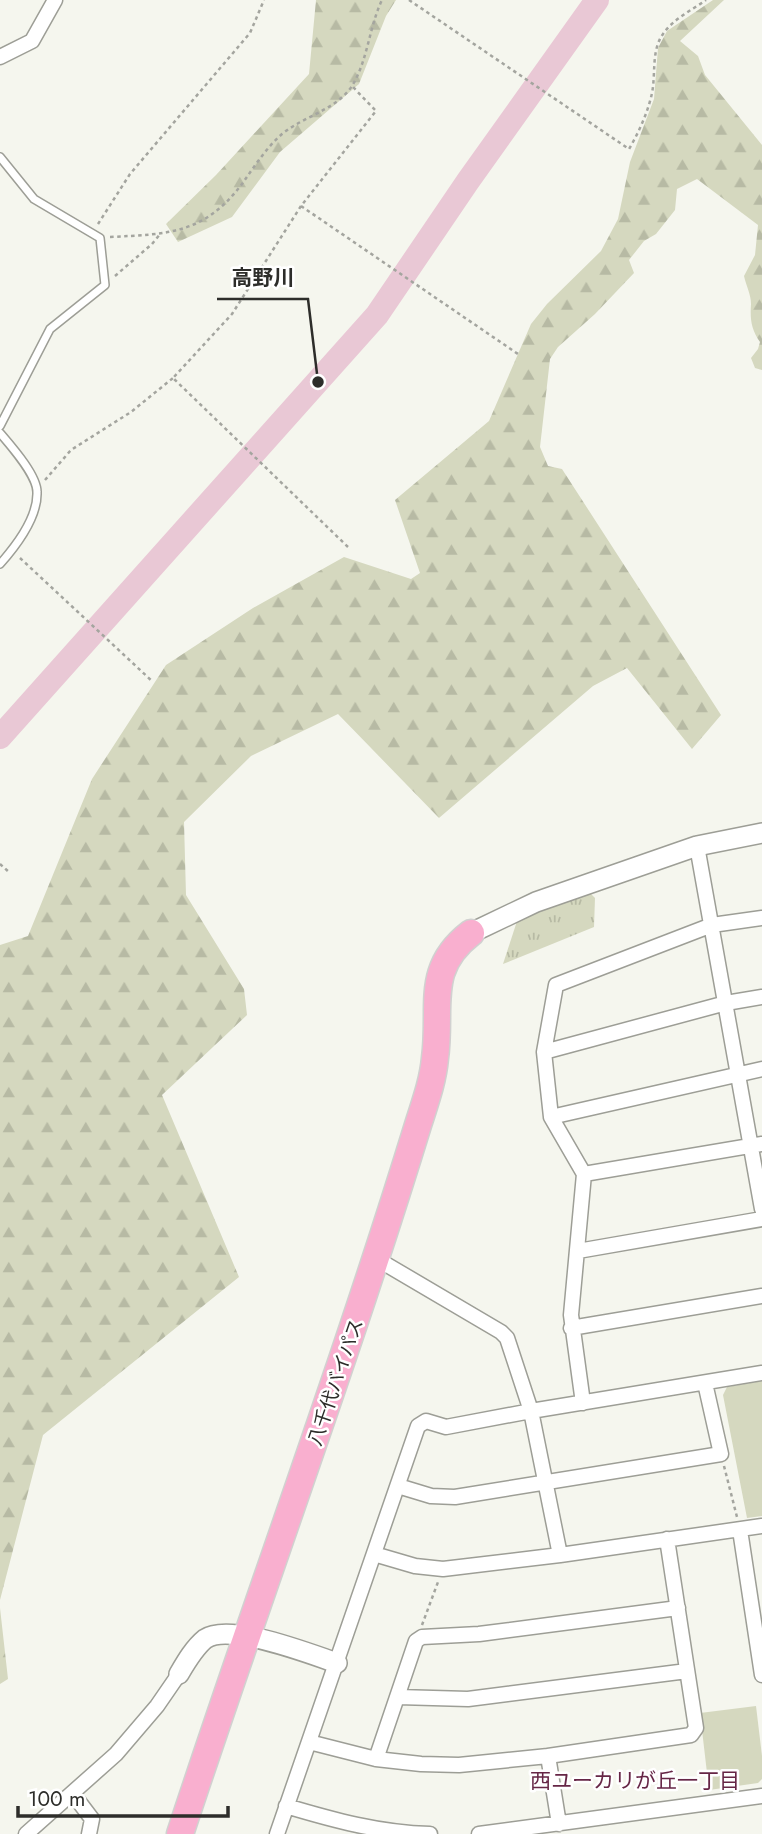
<svg xmlns="http://www.w3.org/2000/svg" width="762" height="1834" font-family="Jost,'Noto Sans JP',sans-serif">
<defs>
<pattern id="grass-tufts" width="24" height="20" patternUnits="userSpaceOnUse" patternTransform="scale(1.75)"><rect width="24" height="20" fill="#d5d8bf"/><path d="M3 7l-1-3M5 7V3M7 7l1-3M15 17l-1-3M17 17v-4M19 17l1-3" fill="none" stroke="#b7baa4"/></pattern>
<pattern id="forest-firs" width="22" height="20" patternUnits="userSpaceOnUse" patternTransform="scale(1.75)"><rect width="22" height="20" fill="#d5d8bf"/><path d="M5 1l3.5 6h-7zM16 11l3.5 6h-7z" fill="#b7baa4"/></pattern>
</defs>
<rect width="100%" height="100%" fill="#f5f6ee"/>
<!-- grass -->
<path fill="url(#grass-tufts)" d="M589 892 595 898 594 927 503 964 518 918Z"/>
<!-- forest -->
<path fill="url(#forest-firs)" d="M316 0H396L386 16 359 84 280 152 232 217 178 242 166 224 216 175 309 74Z
M713 0H724L680 41 698 56 705 75 762 145V370L755 368 751 358 758 349 760 342C751 329 750 319 751 304 751 295 746 285 744 276L755 255 758 225 697 179 677 189 675 210 656 234 644 241 629 260 634 273 595 314 558 347 550 359 540 447 548 466 562 469 721 715 692 749 627 668 593 686 439 818 338 714 251 756 184 822 186 895 244 989 247 1015 162 1095 239 1277 43 1435 0 1600V945L28 936 92 779 166 665 253 608 344 557 411 579 420 573 395 500 489 421 531 324 547 304 601 251 618 219 630 162 654 99 658 48 667 31Z
M0 1608 8 1679 0 1684Z"/>
<!-- green -->
<path fill="#d5d8bf" d="M762 1381V1516L747 1518 723 1395 727 1387Z
M756 1706 762 1756V1779L758 1783 709 1790 700 1713Z"/>
<g fill="none" stroke-linecap="round" stroke-linejoin="round">
<!-- river -->
<path stroke="#e9c8d5" stroke-width="24" d="M0 737 377 315 468 181 597 0"/>
<defs>
<path id="lane" d="M0 157 34 199 100 238 105 285 50 329 0 426
M0 433C11 446 37 475 37 492 38 518 16 546 0 564"/>
<path id="street" d="M0 57 32 41 55 0
M697 846 762 1209
M544 1052 726 1003 762 997
M551 1117 762 1069
M584 1174 762 1144
M578 1251 762 1219
M377 1259 501 1332 507 1338 531 1411 560 1555
M571 1328 762 1296
M583 1403 571 1315 584 1174 551 1117 544 1052 556 985 712 925 762 918
M398 1486 431 1496 455 1497 721 1454 705 1383
M740 1530 762 1675
M374 1554 415 1566 443 1569 560 1555 762 1526
M398 1697 468 1699 687 1671
M309 1742 376 1759 421 1764 459 1765 548 1756 691 1735 696 1728 667 1539
M548 1756 559 1824
M376 1759 416 1641 422 1637 479 1634 678 1608
M73 1794 92 1819 89 1834
M286 1806C333 1820 380 1833 430 1834
M26 1834 116 1754 157 1706 179 1674
M277 1834 418 1426 426 1421 446 1427 531 1411 762 1373
M479 1834 762 1796"/>
<path id="secondary" d="M471 933 536 902 697 846 762 833
M179 1674C186 1662 194 1648 205 1639 229 1622 310 1654 337 1663"/>
<path id="highway" d="M180 1834C258 1597 345 1363 418 1125 425 1103 433 1081 435 1058 442 1006 424 969 471 933"/>
</defs>
<!-- lane casing -->
<use href="#lane" stroke="#9d9e96" stroke-width="10"/>
<!-- street casing -->
<use href="#street" stroke="#9d9e96" stroke-width="17"/>
<!-- secondary casing -->
<use href="#secondary" stroke="#9d9e96" stroke-width="22"/>
<!-- highway casing -->
<use href="#highway" stroke="#d1d1d0" stroke-width="29"/>
<!-- path -->
<path stroke="#a4a59f" stroke-width="2.5" stroke-dasharray="3.5 3.5" stroke-linecap="butt" d="M409 0 629 149C639 132 648 112 652 93 656 73 651 51 663 34 673 19 692 10 706 0
M301 206 518 354
M98 224 130 174 250 33 264 0
M110 237C169 234 204 234 242 184 254 167 266 148 282 134 304 116 336 110 352 86 368 60 369 27 382 0
M115 276 152 244 161 233
M45 480 71 450 131 412 173 378
M348 547 173 378 232 314 301 206 376 111 352 86
M20 558 153 682
M0 864 10 873
M724 1466 737 1517
M422 1625 438 1582"/>
<!-- lane -->
<use href="#lane" stroke="#fff" stroke-width="7"/>
<!-- street -->
<use href="#street" stroke="#fff" stroke-width="14"/>
<!-- secondary -->
<use href="#secondary" stroke="#fff" stroke-width="19"/>
<!-- highway -->
<use href="#highway" stroke="#f9afcf" stroke-width="26"/>
</g>
<g text-anchor="middle" stroke-width="5" stroke-linejoin="round" paint-order="stroke">
<!-- street labels -->
<g font-size="19" fill="#2d2d2a" stroke="#fff">
<text transform="translate(335 1382) rotate(-71)" y="7">八千代バイパス</text>
</g>
<!-- neighbourhood labels -->
<g font-size="21" fill="#662646" stroke="#fff">
<text x="635" y="1788">西ユーカリが丘一丁目</text>
</g>
</g>
<!-- callouts -->
<path fill="none" stroke="#2d2d2a" stroke-width="2.5" d="M318 382L308 299H217"/>
<circle fill="#2d2d2a" stroke="#fff" stroke-width="2.5" cx="318" cy="382" r="7"/>
<g font-size="21" text-anchor="middle" font-weight="bold" fill="#2d2d2a" stroke="#fff" stroke-width="5" stroke-linejoin="round" paint-order="stroke">
<text x="263" y="285">高野川</text>
</g>
<!-- scale -->
<path d="M18 1806v10h210v-10" fill="none" stroke="#2d2d2a" stroke-width="3.5"/>
<text x="28" y="1806" font-size="21" fill="#2d2d2a" stroke="#ffffff" stroke-width="5" paint-order="stroke">100 m</text>
</svg>
